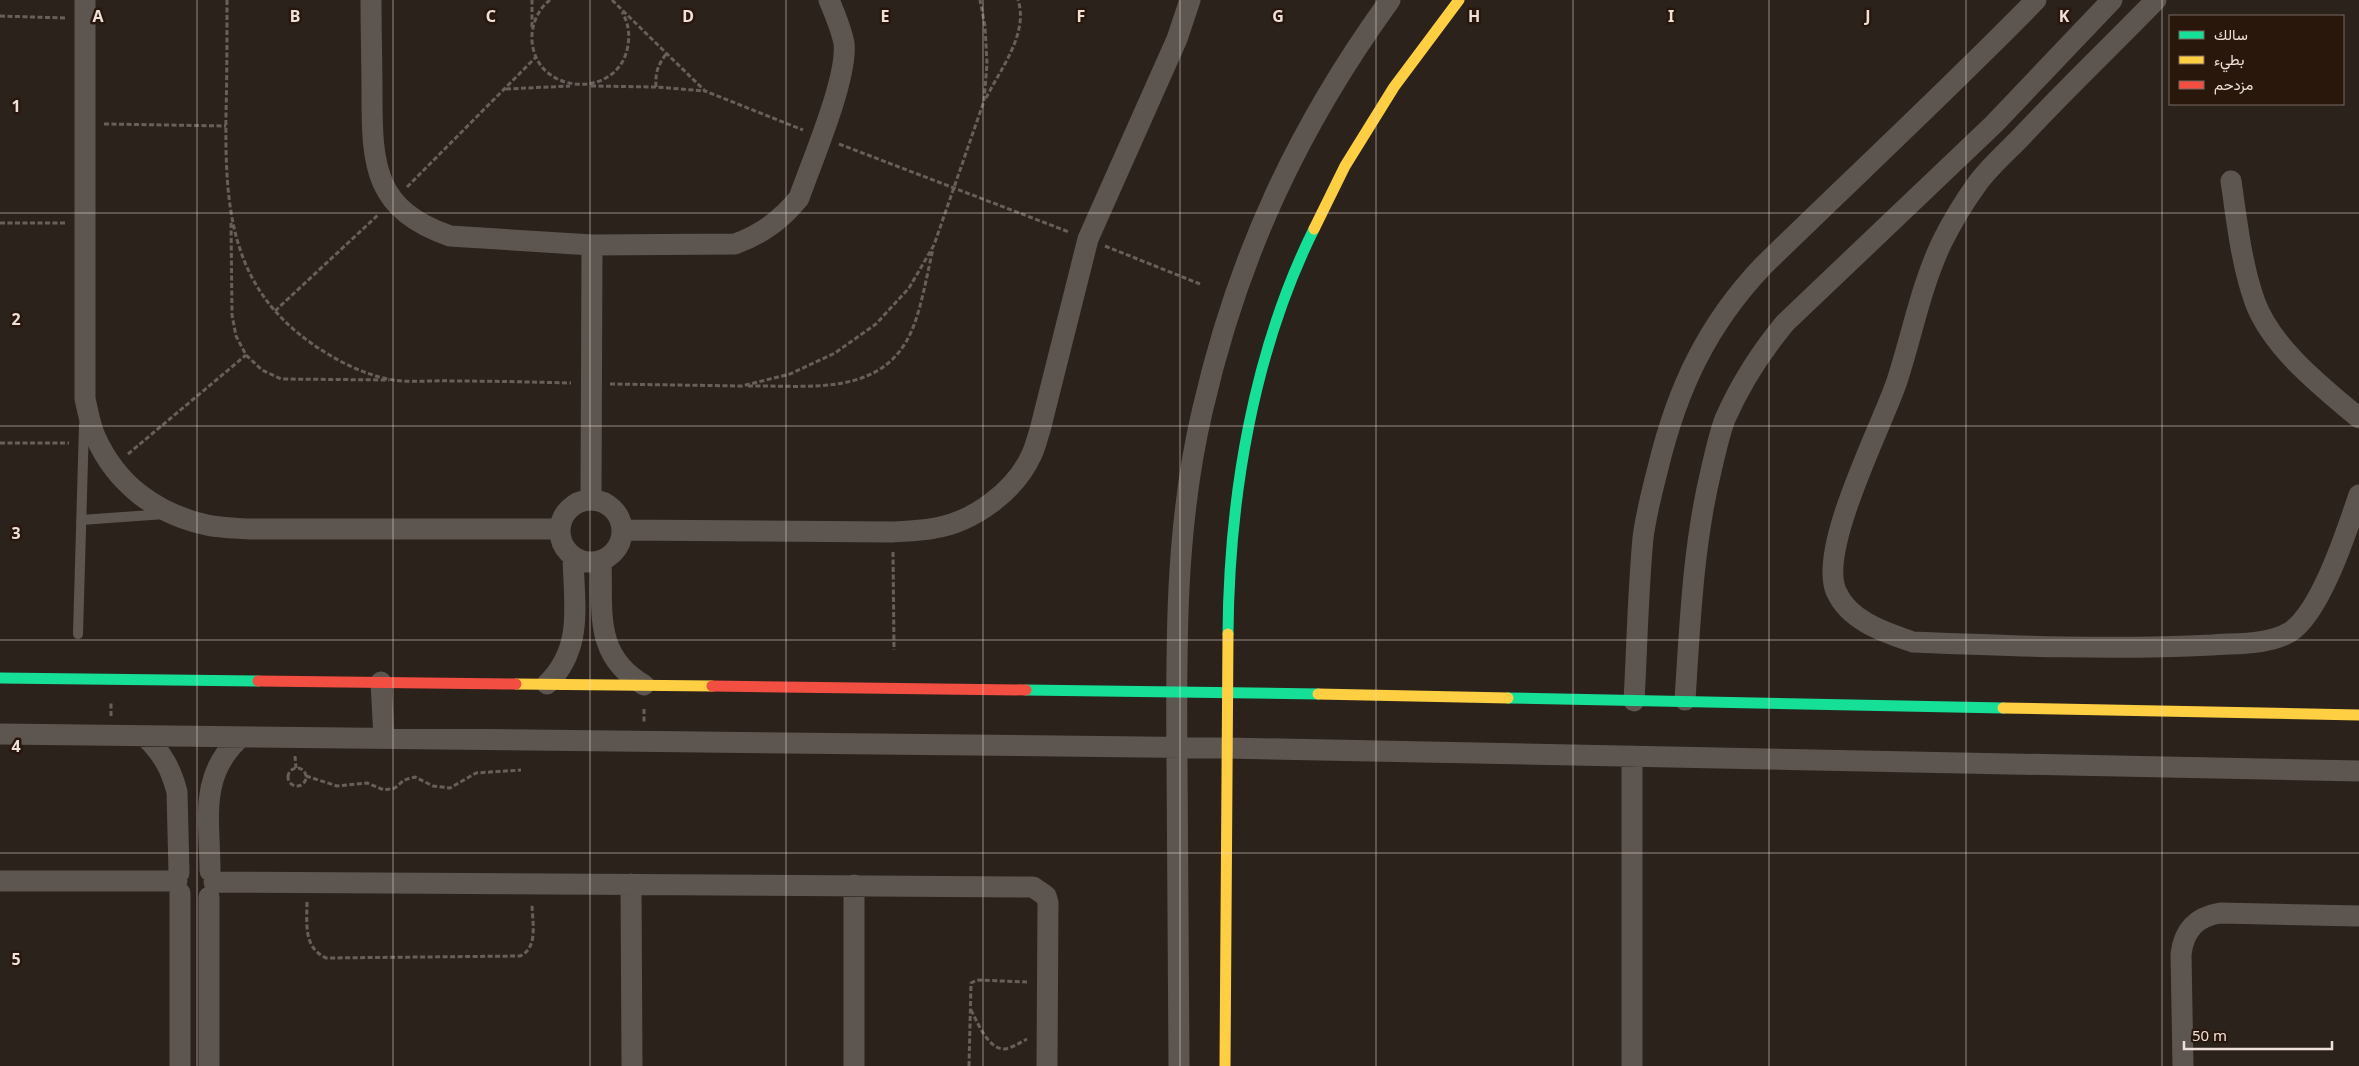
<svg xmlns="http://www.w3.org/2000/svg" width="2359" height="1066" font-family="'Noto Sans',Vazirmatn,sans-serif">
<rect width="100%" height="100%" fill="#2c221c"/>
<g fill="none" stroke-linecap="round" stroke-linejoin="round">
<!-- path -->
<path stroke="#665f5a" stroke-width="3" stroke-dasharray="5 2.5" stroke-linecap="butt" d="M227 0C227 38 227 76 226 113 225 205 229 285 311 343 335 360 364 375 393 380 411 383 432 380 450 381 491 381 531 382 571 383
M550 0C538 9 531 25 532 41 536 96 620 100 628 45 630 33 628 22 622 12
M612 0 705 91 803 130
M0 16 65 18
M532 27V0
M591 86 656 87 705 91
M656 87C655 73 658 65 666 54
M506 89 570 86
M986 98C1000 70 1029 33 1018 0
M104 124 226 126
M839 144 1069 232
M407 187 536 57
M0 223H67
M231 223 232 315 236 336 246 355 262 370 281 379 389 380
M1105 246 1200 284
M275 311 379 214
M610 384 742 386 790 374 835 353 876 324 909 288 934 245 984 101 987 64 985 26 980 0
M748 386C809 385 883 398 912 330 922 306 927 274 933 249
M0 443H69
M128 454 246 355
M893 552 894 650
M644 709V722
M111 716V703
M295 756 296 768
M288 777a9 9 0 1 1 18 0a9 9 0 1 1-18 0Z
M306 776 337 786 367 783 384 790 395 788 404 780 415 777 433 786 450 788 476 773 521 770
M307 902C307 924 303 947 326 958L520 956C539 948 532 920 532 904
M971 1010C977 1021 988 1050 1005 1049 1012 1048 1021 1042 1027 1039
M969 1066 971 983 977 980 1027 982"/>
<!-- lane -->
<path stroke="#5d5550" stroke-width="10" d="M81 520 165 514
M78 634 84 425"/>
<!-- street -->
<path stroke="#5d5550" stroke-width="21" d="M85 0V399C88 411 90 425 95 436 116 484 156 514 207 525 220 528 235 528 249 529H559
M371 0C371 32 372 64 372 96 372 167 375 210 450 236L592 245 735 244C762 234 781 220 799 198 812 161 848 78 844 43 841 28 835 14 829 0
M2156 0C2112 45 2066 89 2023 135 2008 151 1990 166 1977 184 1964 202 1952 222 1942 242 1921 286 1912 335 1897 381 1882 426 1818 548 1836 591 1849 621 1884 632 1913 642 2012 646 2113 650 2212 645 2237 643 2268 645 2290 632 2321 612 2347 530 2359 495
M2231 181C2237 221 2241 263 2255 302 2272 348 2322 387 2359 418
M591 499 592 245
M560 531a31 31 0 1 1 62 0a31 31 0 1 1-62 0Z
M622 530 892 532C906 531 921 531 935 528 973 522 1015 491 1031 456 1035 448 1037 439 1040 430L1088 239 1177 39 1190 0
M601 560C603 612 593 655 644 685
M381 682 384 738
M547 684C584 648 574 604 573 557
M1685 700C1690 623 1693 546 1711 471 1715 454 1719 435 1725 419 1740 385 1761 352 1785 323L1994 124 2112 0
M1634 701C1637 647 1638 592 1643 538 1646 514 1652 491 1658 468 1677 389 1707 325 1763 266 1854 177 1947 91 2036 0
M0 734 1227 748 2359 771
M144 736C162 752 171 769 177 792L179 873
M210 871C210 820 198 775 241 737
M0 881H177
M214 882 1033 887 1046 896 1048 903 1047 1066
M631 884 632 1066
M854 885V1066
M209 897V1066
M180 1066V893
M1179 1066C1178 965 1178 865 1177 764 1176 646 1175 524 1203 408 1238 256 1298 127 1390 0
M1632 1066V756
M2183 1066 2181 954C2184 930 2196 917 2220 913L2359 916"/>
<!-- fast -->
<path stroke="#16e098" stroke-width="11" d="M1228 634C1229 498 1253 352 1314 229
M0 678 258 681
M1026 690 1318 694
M1508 698 2003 708"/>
<!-- slow -->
<path stroke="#ffcf43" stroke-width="11" d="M1314 229 1345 166 1394 87 1459 0
M516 684 712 686
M1318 694 1508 698
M2003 708 2359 715
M1225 1066 1228 634"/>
<!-- jam -->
<path stroke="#f24e42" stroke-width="11" d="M258 681 516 684
M712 686 1026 690"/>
</g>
<!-- grid -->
<path fill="none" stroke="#ede1d9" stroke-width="1" stroke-opacity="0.55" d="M197 0V1066M393 0V1066M590 0V1066M786 0V1066M983 0V1066M1180 0V1066M1376 0V1066M1573 0V1066M1769 0V1066M1966 0V1066M2162 0V1066M0 213H2359M0 426H2359M0 640H2359M0 853H2359"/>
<g font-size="16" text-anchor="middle" font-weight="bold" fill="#ede1d9" stroke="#29170c" stroke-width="5" stroke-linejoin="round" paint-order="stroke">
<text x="98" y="22">A</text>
<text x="295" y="22">B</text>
<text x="491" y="22">C</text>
<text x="688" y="22">D</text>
<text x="885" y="22">E</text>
<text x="1081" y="22">F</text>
<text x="1278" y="22">G</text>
<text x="1474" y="22">H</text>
<text x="1671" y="22">I</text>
<text x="1868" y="22">J</text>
<text x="2064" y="22">K</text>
<text x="16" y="112">1</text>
<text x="16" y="325">2</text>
<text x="16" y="539">3</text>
<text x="16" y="752">4</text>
<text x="16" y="965">5</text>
</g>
<!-- legend -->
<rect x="2169" y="15" width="175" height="90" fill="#29170c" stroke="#77685e"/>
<rect x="2179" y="31" width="25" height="8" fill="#16e098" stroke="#77685e"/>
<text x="2214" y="40" font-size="15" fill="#ede1d9">سالك</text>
<rect x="2179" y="56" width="25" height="8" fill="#ffcf43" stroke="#77685e"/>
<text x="2214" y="65" font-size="15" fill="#ede1d9">بطيء</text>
<rect x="2179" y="81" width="25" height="8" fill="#f24e42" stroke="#77685e"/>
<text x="2214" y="90" font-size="15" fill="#ede1d9">مزدحم</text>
<!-- scale -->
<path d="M2184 1041v8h148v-8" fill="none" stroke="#ede1d9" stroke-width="2.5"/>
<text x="2192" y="1041" font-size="15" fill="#ede1d9" stroke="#29170c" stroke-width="4" paint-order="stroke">50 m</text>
</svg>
